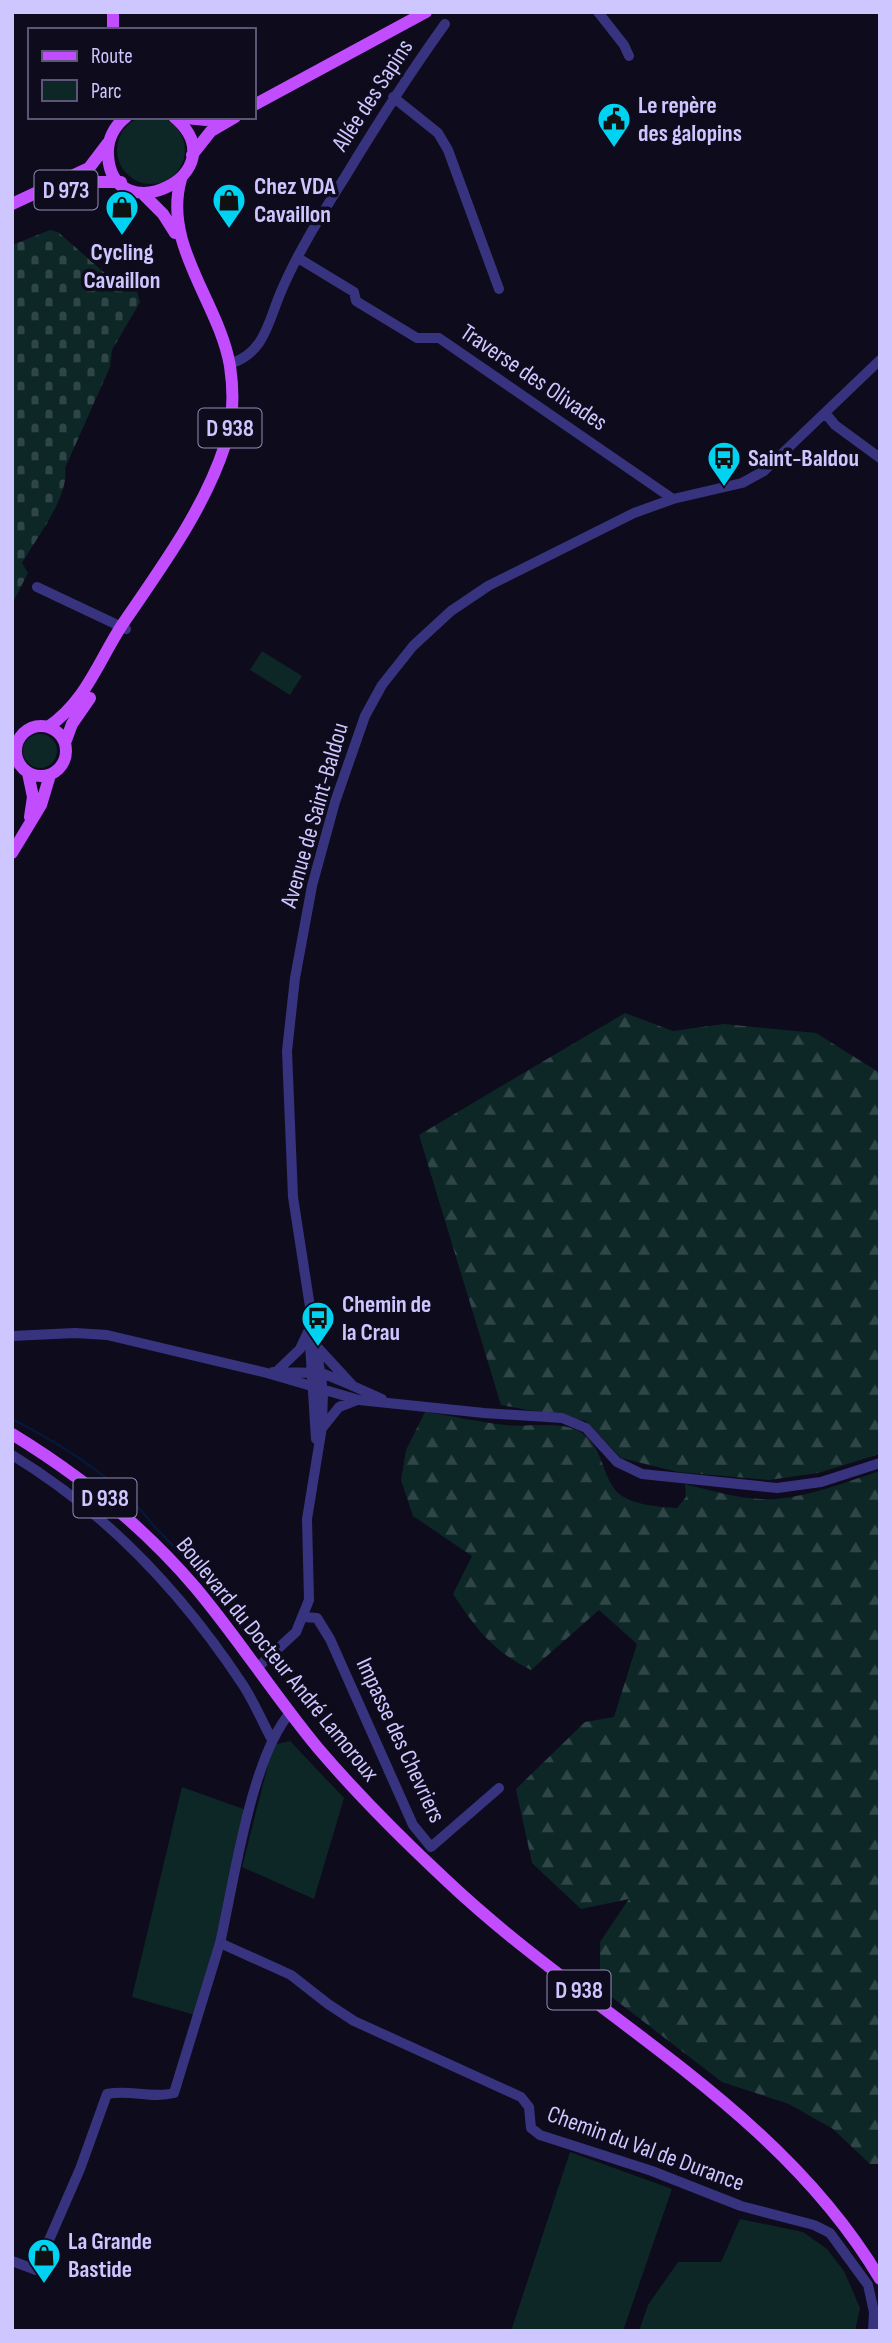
<svg xmlns="http://www.w3.org/2000/svg" width="892" height="2343" font-family="'Sofia Sans Condensed',sans-serif">
<defs>
<pattern id="forest-firs" width="22" height="20" patternUnits="userSpaceOnUse" patternTransform="scale(1.75)"><rect width="22" height="20" fill="#0d2727"/><path d="M5 1l3.5 6h-7zM16 11l3.5 6h-7z" fill="#2f4547"/></pattern>
<pattern id="cemetery-stones" width="16" height="16" patternUnits="userSpaceOnUse" patternTransform="scale(1.75)"><rect width="16" height="16" fill="#0d2727"/><path d="M2 7V4a2 2 0 0 1 4 0v3zM10 15v-3a2 2 0 0 1 4 0v3z" fill="#2f4547"/></pattern>
</defs>
<rect width="100%" height="100%" fill="#0e0b1d"/>
<!-- green -->
<path fill="#0d2727" d="M117 150a34 34 0 1 1 68 0a34 34 0 1 1-68 0Z
M262 651 302 676 290 695 250 670Z
M23 751a17 17 0 1 1 34 0a17 17 0 1 1-34 0Z
M290 1741 344 1798 314 1899 242 1867 273 1745Z
M182 1787 246 1810 214 1952 195 2015 132 1997Z
M570 2152 672 2189 623 2331H511Z
M740 2219 803 2232 827 2249 844 2271 860 2308 855 2331H639L648 2305 678 2262H721Z"/>
<!-- forest -->
<path fill="url(#forest-firs)" d="M625 1013 673 1031 724 1024 816 1033 880 1073V1454L818 1473 769 1480 678 1472 621 1458 586 1421 501 1405 419 1135Z
M425 1412C452 1416 479 1422 505 1425 528 1428 560 1420 580 1432 603 1446 601 1473 616 1491 629 1505 660 1507 677 1508L686 1497 685 1484C713 1491 746 1501 775 1499 811 1496 846 1482 880 1471V2164H870L833 2129 789 2104 722 2082 600 1988V1942L629 1899 581 1909 532 1863 516 1789 585 1722 614 1717 637 1644 599 1610 531 1670C493 1651 476 1629 453 1594L472 1556 413 1516 401 1480 406 1450Z"/>
<!-- cemetery -->
<path fill="url(#cemetery-stones)" d="M50 230 58 232 124 290 135 285 140 302 112 350 110 367 65 468C70 495 36 539 22 563L28 573 12 604V245Z"/>
<g fill="none" stroke-linecap="round" stroke-linejoin="round">
<!-- stream -->
<path stroke="#06183a" stroke-width="2.5" d="M12 1419C63 1445 119 1480 154 1526L262 1637"/>
<!-- minor -->
<path stroke="#38337e" stroke-width="10" d="M598 12 624 45 629 56
M393 97 438 133 448 150 499 289
M298 258 354 292 356 301 417 338H439L673 499
M229 364C264 354 268 323 280 294 297 253 322 214 345 177 377 124 409 74 445 24
M826 414 835 425 880 458
M37 587 126 629
M12 752 16 750
M12 763 19 764
M309 1329 316 1439
M12 1336 75 1333 107 1335 267 1373 359 1400 484 1413 562 1418 586 1428 617 1462 642 1474 777 1488 821 1482 880 1463
M318 1348 353 1386 382 1399
M277 1371 300 1349 308 1332
M273 1372 322 1373 353 1386
M323 1427 339 1407 357 1400
M12 1455C106 1512 183 1594 243 1685 254 1702 262 1721 271 1738
M304 1617 317 1618 330 1639 413 1825 431 1847 499 1788
M257 1668 296 1632 309 1600 307 1519 322 1427 323 1391 293 1197 287 1051 295 978 312 886 335 802 365 716 382 685 413 646 451 611 488 586 634 513 673 499 742 483 764 471 880 360
M290 1713C251 1758 234 1882 220 1943L291 1975 328 2004 354 2021 521 2097 529 2107 531 2128 540 2135 652 2171 741 2206 814 2225 830 2233 868 2285 874 2312 873 2331
M12 2261 36 2270 80 2169 107 2094C130 2089 151 2099 174 2093L220 1943"/>
<!-- major -->
<path stroke="#c14dff" stroke-width="12" d="M113 12V30
M254 105 426 12
M126 117C114 126 107 140 108 155 112 234 241 173 174 117
M176 117 206 120 218 117
M192 155 211 131 235 117
M142 193 163 214 175 233
M46 197 94 182H121
M12 204 89 168 108 143
M16 751a25 25 0 1 1 50 0a25 25 0 1 1-50 0Z
M48 727C86 701 98 662 122 625 160 569 204 510 225 445 234 419 234 393 230 366 219 302 162 245 181 179
M65 743 72 724 90 698
M28 773 33 797 30 817
M12 853 41 805 50 775
M12 1434C81 1476 142 1525 195 1587 238 1638 274 1695 317 1747 357 1794 401 1838 445 1879 588 2015 777 2105 880 2279"/>
</g>
<!-- icons -->
<defs>
<symbol id="civic-pin" viewBox="-11 -11 22 30"><path d="M0 17L-7.5 6A9.5 9.5 0 1 1 7.5 6Z" fill="#00d3f1" stroke="#0e0b1d"/><path d="M-.6-6.5H3V-4.5H.6V-3L4-1V1h2V6H-6V1h2V-1L-.6-3ZM-1.2 2.5V6h2.4V2.5Z" fill="#111"/></symbol>
<symbol id="shop-pin" viewBox="-11 -11 22 30"><path d="M0 17L-7.5 6A9.5 9.5 0 1 1 7.5 6Z" fill="#00d3f1" stroke="#0e0b1d"/><path d="M-5-2.5h2.3a2.7 3.5 0 0 1 5.4 0H5L5.5 6h-11ZM-1.5-2.5h3a1.5 2.3 0 0 0-3 0Z" fill="#111"/></symbol>
<symbol id="bus-pin" viewBox="-11 -11 22 30"><path d="M0 17L-7.5 6A9.5 9.5 0 1 1 7.5 6Z" fill="#00d3f1" stroke="#0e0b1d"/><path d="M-5-6H5V4H4V6H2V4H-2V6H-4V4H-5ZM-3.5-4V0h7V-4ZM-3.5 1.2v1.5H-2V1.2ZM2 1.2v1.5H3.5V1.2Z" fill="#111"/></symbol>
</defs>
<g fill-rule="evenodd">
<use href="#civic-pin" x="595" y="100" width="38" height="52"/>
<use href="#shop-pin" x="210" y="181" width="38" height="52"/>
<use href="#shop-pin" x="103" y="188" width="38" height="52"/>
<use href="#bus-pin" x="705" y="439" width="38" height="52"/>
<use href="#bus-pin" x="299" y="1299" width="38" height="52"/>
<use href="#shop-pin" x="25" y="2236" width="38" height="52"/>
</g>
<g text-anchor="middle" stroke-width="7" stroke-linejoin="round" paint-order="stroke">
<!-- shield labels -->
<g fill="#0e0b1d" stroke="#948ebb" stroke-width="2">
<rect x="34.5" y="170.5" width="63" height="39" rx="5"/>
<rect x="198.5" y="408.5" width="63" height="39" rx="5"/>
<rect x="73.5" y="1478.5" width="63" height="39" rx="5"/>
<rect x="547.5" y="1970.5" width="63" height="39" rx="5"/>
</g>
<g font-size="23" font-weight="bold" fill="#cec6ff">
<text x="66" y="198">D 973</text>
<text x="230" y="436">D 938</text>
<text x="105" y="1506">D 938</text>
<text x="579" y="1998">D 938</text>
</g>
<!-- street labels -->
<g font-size="24" fill="#cec6ff" stroke="#0e0b1d">
<text transform="translate(372 95) rotate(-57)" y="8">Allée des Sapins</text>
<text transform="translate(534 377) rotate(34)" y="8">Traverse des Olivades</text>
<text transform="translate(314 815) rotate(-74)" y="8">Avenue de Saint-Baldou</text>
<text transform="translate(278 1659) rotate(51)" y="8">Boulevard du Docteur André Lamoroux</text>
<text transform="translate(401 1740) rotate(65)" y="8">Impasse des Chevriers</text>
<text transform="translate(646 2148) rotate(20)" y="8">Chemin du Val de Durance</text>
</g>
<!-- poi labels -->
<g font-size="24" font-weight="bold" fill="#cec6ff" stroke="#0e0b1d" text-anchor="start">
<text x="638" y="113">Le repère<tspan x="638" dy="28">des galopins</tspan></text>
<text x="254" y="194">Chez VDA<tspan x="254" dy="28">Cavaillon</tspan></text>
<text x="122" y="260" text-anchor="middle">Cycling<tspan x="122" dy="28">Cavaillon</tspan></text>
<text x="748" y="466">Saint-Baldou</text>
<text x="342" y="1312">Chemin de<tspan x="342" dy="28">la Crau</tspan></text>
<text x="68" y="2249">La Grande<tspan x="68" dy="28">Bastide</tspan></text>
</g>
</g>
<!-- border -->
<rect width="892" height="2343" fill="none" stroke="#cec6ff" stroke-width="28"/>
<!-- legend -->
<rect x="28" y="28" width="228" height="91" fill="#0e0b1d" stroke="#5b5677" stroke-width="2"/>
<rect x="42" y="51" width="35" height="10" fill="#c14dff" stroke="#5b5677" stroke-width="2"/>
<text x="91" y="63" font-size="21" fill="#cec6ff">Route</text>
<rect x="42" y="80" width="35" height="21" fill="#0d2727" stroke="#5b5677" stroke-width="2"/>
<text x="91" y="98" font-size="21" fill="#cec6ff">Parc</text>
</svg>
